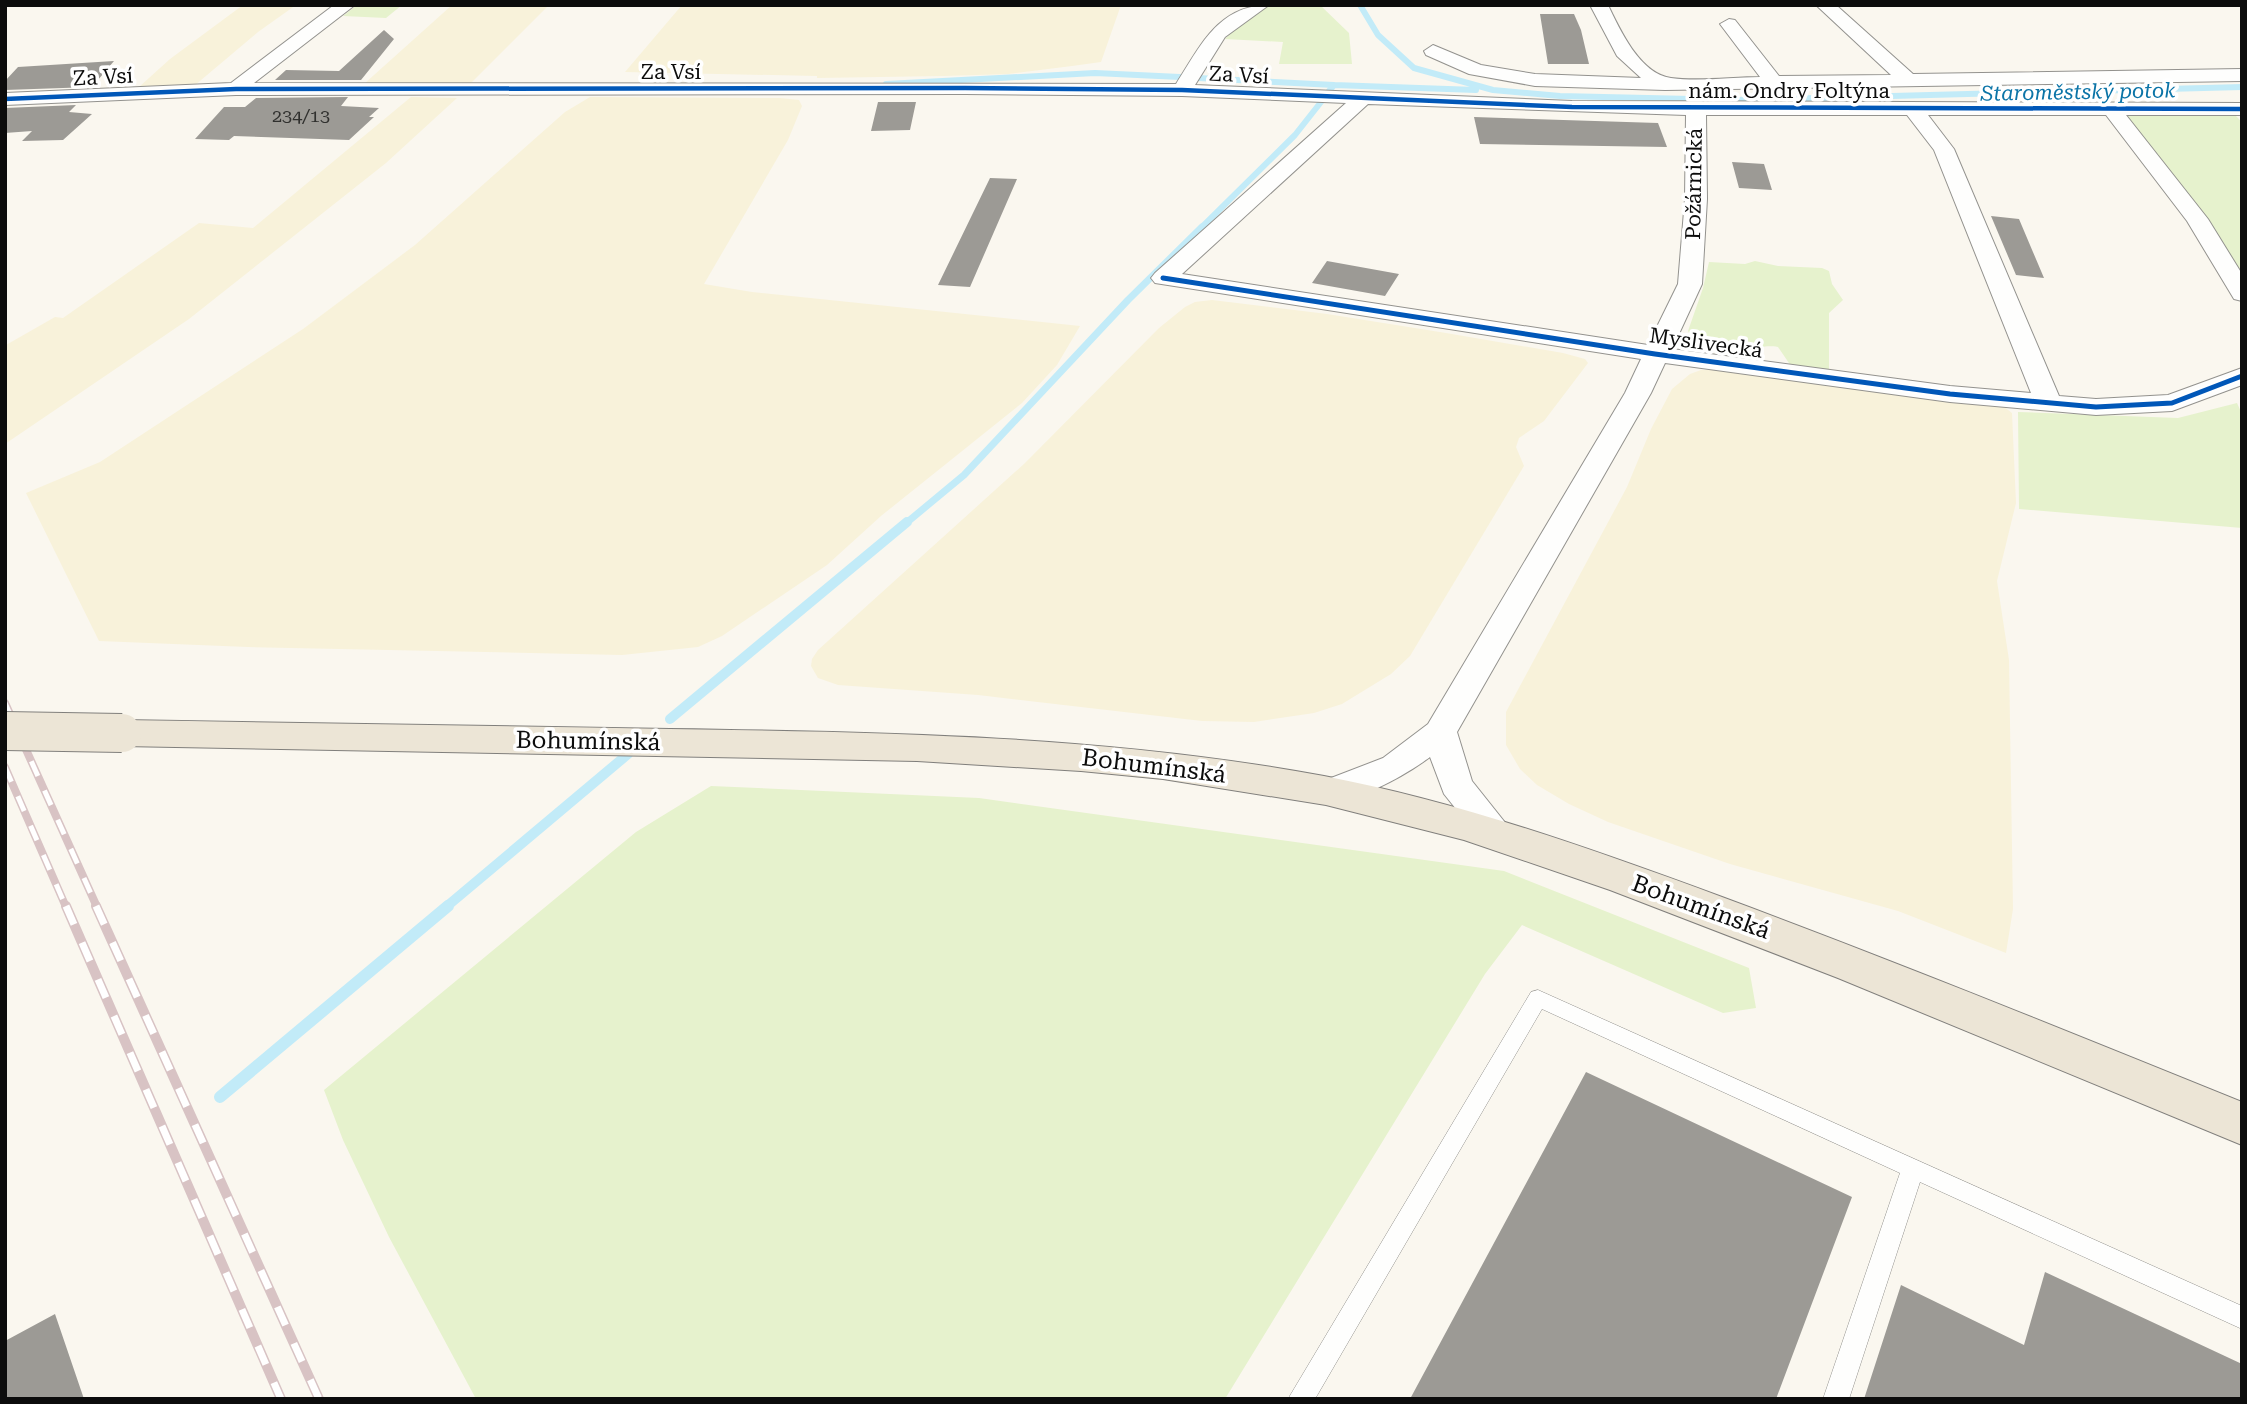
<svg xmlns="http://www.w3.org/2000/svg" width="2247" height="1404" font-family="'Roboto Serif',serif">
<rect width="100%" height="100%" fill="#faf7ef"/>
<!-- farmland -->
<path fill="#f8f2da" d="M243 5H296L258 32 194 86 139 87 170 59Z
M452 5H549L469 85 364 84Z
M682 5H1121L1101 62 1072 66 1008 74 944 76 817 78V76L625 72Z
M411 97 457 98 386 163 189 319 5 444 6 345 55 317 63 318 199 223 253 228Z
M590 97 780 98 799 100 802 106 788 140 704 284 752 292 1080 326 1057 365 1022 403 881 516 827 565 722 636 698 647 622 655 248 647 99 641 26 493 100 462 303 329 415 245 565 112Z
M1212 300 1327 314 1446 333 1563 353 1585 359 1588 363 1544 421 1519 438 1516 447 1524 466 1410 656 1391 674 1342 704 1314 713 1254 722 1202 721 978 695 838 685 818 678 811 666 812 659 818 650 1025 463 1159 328 1185 307 1195 302Z
M1701 370H1714L2003 406 2012 413 2016 503 1997 581 2009 660 2013 909 2006 953 1898 911 1730 864 1608 822 1569 804 1537 785 1520 769 1506 745V712L1627 487 1651 429 1672 389 1690 374Z"/>
<!-- green -->
<path fill="#e6f2cd" d="M357 5H402L386 18 343 16Z
M1266 5 1321 6 1349 33 1352 64H1279L1283 42 1225 39 1250 13Z
M2123 114 2235 115 2242 122V281Z
M1755 261 1778 266 1822 268 1829 271 1832 284 1843 300 1829 313V373L1791 366 1778 347C1757 344 1758 352 1741 354 1721 357 1698 348 1688 331L1703 288 1709 262 1745 264Z
M2237 403 2242 414V528L2019 509 2018 412 2178 418Z
M711 786 979 798 1504 871 1749 968 1756 1008 1723 1013 1522 925 1485 974 1225 1399H476L389 1237 343 1140 324 1090 636 832Z"/>
<g fill="none" stroke-linecap="round" stroke-linejoin="round">
<!-- stream-far3 -->
<path stroke="#c2ebf8" stroke-width="6" d="M1360 5 1378 35 1414 68 1493 90 1560 96 1735 100 2242 87
M1198 78 1334 85
M886 84 1095 73 1180 77
M1329 91 1334 85 1476 90
M1200 229 1295 135 1321 102"/>
<!-- stream-far2 -->
<path stroke="#c2ebf8" stroke-width="7" d="M905 524 964 475 1128 300 1202 227"/>
<!-- stream-far1 -->
<path stroke="#c2ebf8" stroke-width="10" d="M670 719 907 522
M446 907 628 754"/>
<!-- stream -->
<path stroke="#c2ebf8" stroke-width="12" d="M220 1097 448 906"/>
</g>
<!-- building -->
<path fill="#9c9a95" d="M1540 14H1574L1581 30 1589 64H1548Z
M384 30 394 39 361 80H275L286 70 339 71Z
M114 61 92 87 5 90V81L18 67Z
M348 97 341 106 379 108 369 117H374L349 140 234 136 229 140 195 139 224 107H245L256 98Z
M878 102H916L910 130 871 131Z
M76 105 69 112 92 114 63 140 22 141 32 131 5 133V108Z
M1474 117 1658 123 1667 147 1480 144Z
M1732 162 1764 164 1772 190 1739 188Z
M990 178 1017 179 970 287 938 285Z
M1991 216 2019 219 2044 278 2016 275Z
M1327 261 1399 274 1385 296 1312 283Z
M1586 1072 1852 1197 1776 1399H1410Z
M2045 1272 2242 1364V1399H1864L1901 1285 2024 1345Z
M55 1314 84 1399H5V1341Z"/>
<g fill="none" stroke-linecap="round" stroke-linejoin="round">
<defs>
<path id="service" d="M1538 990 2242 1306V1329L1920 1182 1849 1399H1823L1900 1173 1542 1009 1315 1399H1288L1531 992Z"/>
<path id="minor" d="M334 5H355L254 83 1176 84C1200 47 1218 5 1269 5L1225 37 1195 85 1572 101 2242 103V115H2126L2208 219 2242 274V301L2234 299 2187 221 2106 115H1928L1954 149 2059 396 2096 399 2168 395 2242 368V385L2172 411 2096 415 1950 402 1665 363 1651 393 1457 732 1472 781 1515 835 1510 844 1497 848 1484 844 1444 794 1430 757C1406 775 1347 809 1318 801L1312 792 1318 783 1383 758 1428 724 1625 393 1641 359 1155 283 1151 278 1155 273 1346 103 1182 96 965 94 236 95 5 105V93L231 83ZM1368 104 1686 115 1685 199 1678 284 1648 345 1182 274ZM1706 115H1907L1934 150 2031 393 1950 386 1672 349 1702 284 1707 199Z
M1590 5H1608C1620 30 1640 74 1671 78 1699 82 1731 77 1760 77L1720 24 1729 19 1735 20 1779 76 1891 75 1816 5H1836L1913 74 2242 69V81L1665 90 1535 86 1469 74 1426 55 1424 51 1433 45 1481 65 1535 74 1641 78 1617 56Z"/>
<path id="primary" d="M122 720C305 723 487 726 670 729 889 732 1108 736 1324 776 1460 802 1592 849 1722 897 1897 962 2069 1032 2242 1102V1145L1838 978 1610 890 1464 840 1326 805 1163 779 1081 771 917 761 122 746 108 742 102 733 108 724Z"/>
</defs>
<!-- service casing -->
<use href="#service" stroke="#93928e" stroke-width="1"/>
<!-- minor casing -->
<use href="#minor" stroke="#93928e" stroke-width="2"/>
<!-- primary casing -->
<use href="#primary" stroke="#807f7c" stroke-width="2"/>
<!-- service -->
<use href="#service" fill="#fefefd" fill-rule="evenodd"/>
<!-- minor -->
<use href="#minor" fill="#fefefd" fill-rule="evenodd"/>
<!-- primary -->
<use href="#primary" fill="#ece5d6" fill-rule="evenodd"/>
<defs>
<path id="rail-far1" d="M5 703 97 907
M5 767 66 907"/>
<path id="rail" d="M66 906 281 1399
M96 906 319 1399"/>
</defs>
<!-- rail-far1 casing -->
<use href="#rail-far1" stroke="#d8c3c4" stroke-width="8"/>
<!-- rail casing -->
<use href="#rail" stroke="#d8c3c4" stroke-width="10"/>
<!-- rail-far1 -->
<use href="#rail-far1" stroke="#fff" stroke-width="5" stroke-dasharray="16" stroke-linecap="butt"/>
<!-- rail -->
<use href="#rail" stroke="#fff" stroke-width="7" stroke-dasharray="20" stroke-linecap="butt"/>
<defs>
<path id="primary-bridge" d="M5 731 122 733"/>
</defs>
<!-- primary-bridge casing -->
<use href="#primary-bridge" stroke="#807f7c" stroke-width="40" stroke-linecap="butt"/>
<!-- primary-bridge -->
<use href="#primary-bridge" stroke="#ece5d6" stroke-width="38"/>
<defs>
<path id="cycleway-far1" d="M5 99 236 89 965 88 1182 90 1572 107 2242 109"/>
<path id="cycleway" d="M1163 278 1655 354 1950 394 2096 407 2172 403 2242 376"/>
</defs>
<!-- cycleway-far1 casing -->
<use href="#cycleway-far1" stroke="#fff" stroke-width="7"/>
<!-- cycleway casing -->
<use href="#cycleway" stroke="#fff" stroke-width="9"/>
<!-- cycleway-far1 -->
<use href="#cycleway-far1" stroke="#0057b8" stroke-width="4.5"/>
<!-- cycleway -->
<use href="#cycleway" stroke="#0057b8" stroke-width="5"/>
</g>
<g text-anchor="middle" stroke-width="7" stroke-linejoin="round" paint-order="stroke">
<!-- far-number labels -->
<g font-size="18" fill="#30302e">
<text x="301" y="122">234/13</text>
</g>
<!-- far-street labels -->
<g font-size="21" fill="#0c0c0c" stroke="#fff">
<text x="671" y="79">Za Vsí</text>
<text transform="translate(1239 75) rotate(3)" y="7">Za Vsí</text>
<text transform="translate(103 77) rotate(-3)" y="7">Za Vsí</text>
<text x="1789" y="98">nám. Ondry Foltýna</text>
<text transform="translate(1694 184) rotate(-89)" y="7">Požárnická</text>
<text transform="translate(1706 343) rotate(8)" y="7">Myslivecká</text>
</g>
<!-- far-water labels -->
<g font-size="21" font-style="italic" fill="#0b74a7" stroke="#fff">
<text transform="translate(2078 92) rotate(-1)" y="7">Staroměstský potok</text>
</g>
<!-- street labels -->
<g font-size="24" fill="#0c0c0c" stroke="#fff">
<text transform="translate(588 741) rotate(1)" y="8">Bohumínská</text>
<text transform="translate(1154 766) rotate(7)" y="8">Bohumínská</text>
<text transform="translate(1701 907) rotate(20)" y="8">Bohumínská</text>
</g>
</g>
<!-- border -->
<rect width="2247" height="1404" fill="none" stroke="#0c0c0c" stroke-width="14"/>
</svg>
